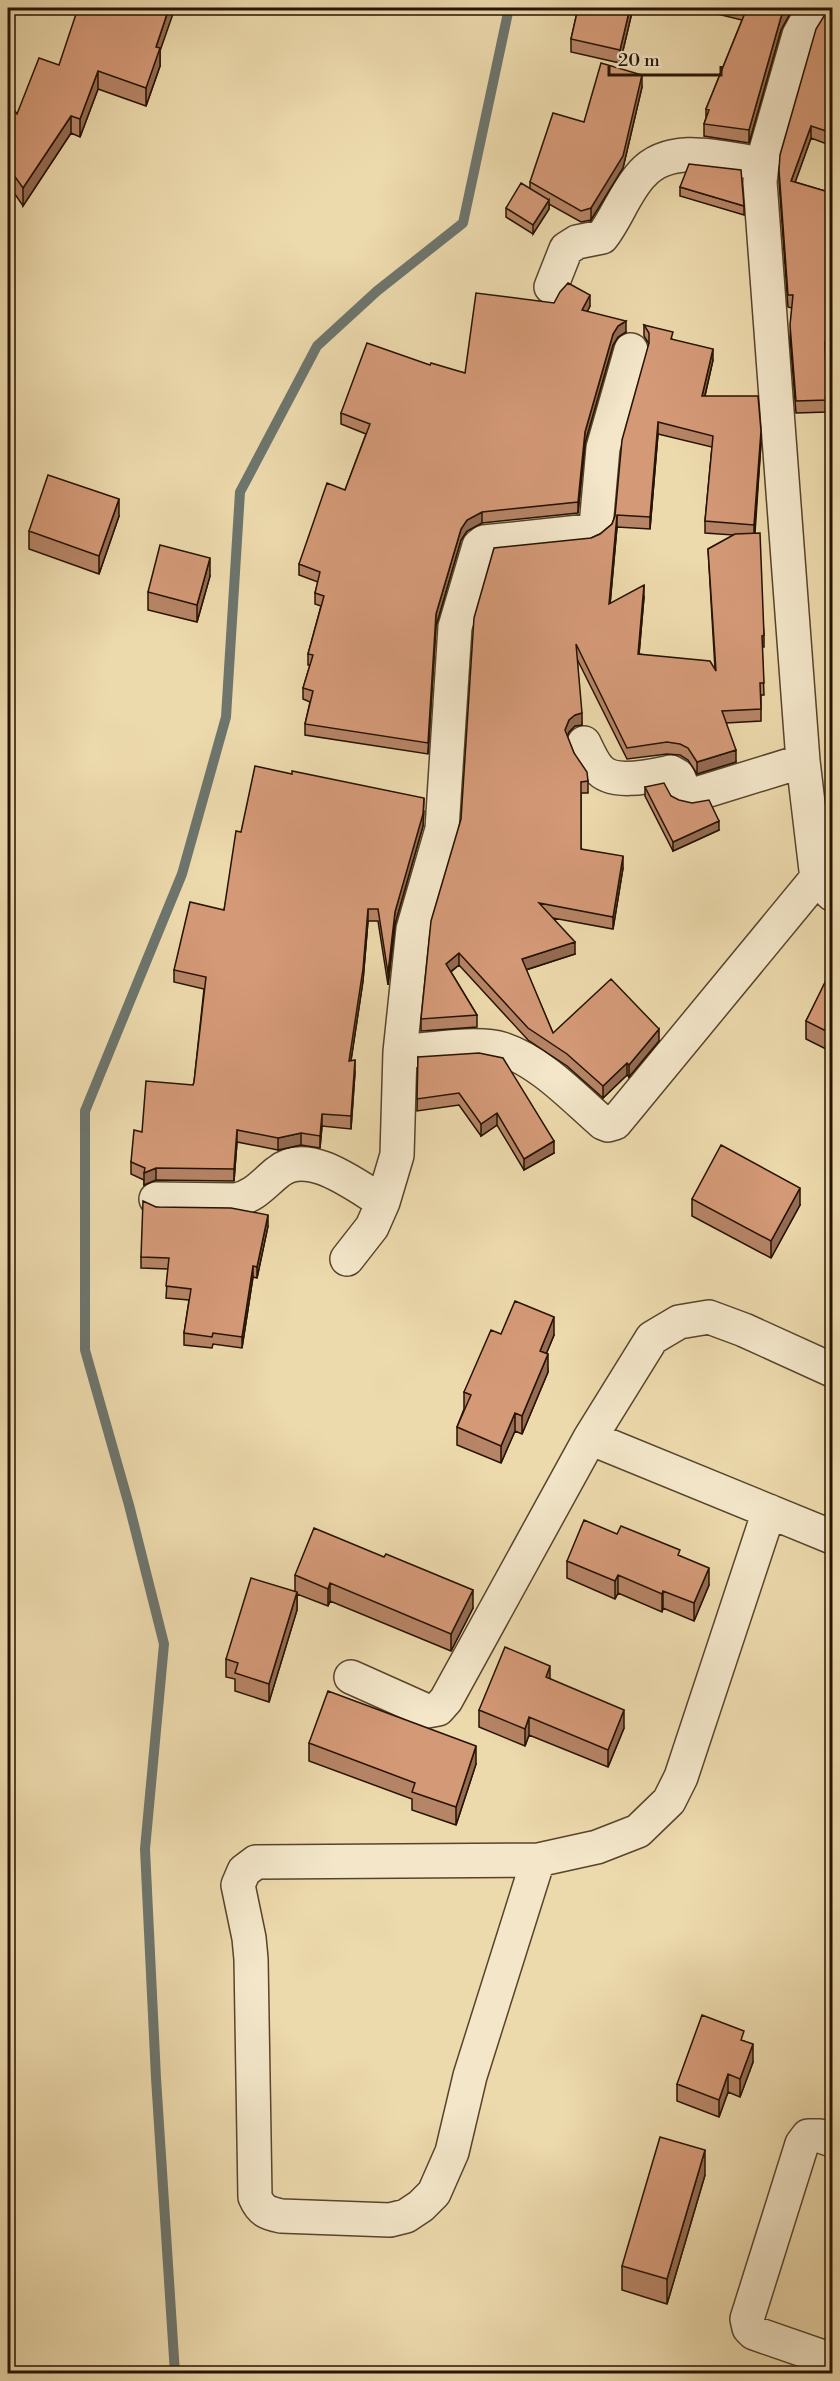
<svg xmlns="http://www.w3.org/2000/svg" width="840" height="2381" font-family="'Libre Bodoni',serif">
<rect width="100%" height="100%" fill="#ecd9ac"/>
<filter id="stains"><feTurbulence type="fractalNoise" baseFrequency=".00333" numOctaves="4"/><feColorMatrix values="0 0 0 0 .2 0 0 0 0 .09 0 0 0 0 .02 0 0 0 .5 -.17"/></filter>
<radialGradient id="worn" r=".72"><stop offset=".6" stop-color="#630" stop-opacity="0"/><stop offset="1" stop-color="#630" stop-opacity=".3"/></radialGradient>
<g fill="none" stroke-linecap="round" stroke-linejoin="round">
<!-- stream -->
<path stroke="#6d756d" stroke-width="10" d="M175 2374 156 2078 145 1849 164 1644 129 1505 85 1350V1111L182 874 226 717 240 492 317 346 377 291 463 223 509 8"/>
<defs>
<path id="minor" d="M814 8 799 35 762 164 760 182 803 761 817 879 832 894
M551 287 566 249 577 242 602 237C617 218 625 192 642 174 671 141 725 159 762 164
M584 743C588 751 592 761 598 768 612 786 652 776 671 772L678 776 684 791 696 794 803 761
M400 1052C427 1050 478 1041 502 1049 541 1062 572 1096 603 1123L608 1125 615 1123 830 862
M156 1199 236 1200C255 1196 264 1183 278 1172 308 1147 356 1186 383 1202
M347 1259 372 1227 383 1202 397 1155 400 1052 413 929 442 829 455 627 479 546 484 542 589 531 596 526 603 448 631 350
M590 1438 832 1537
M351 1677 427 1711 438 1709 446 1700 590 1438 652 1338 679 1322 709 1317 744 1330 832 1370
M538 1860 470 2076 452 2152 434 2193 421 2206 406 2216 390 2220 281 2216C267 2213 261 2211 255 2197L251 1959 249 1938 238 1885 244 1871 256 1862 538 1860 597 1847 638 1831 669 1801 681 1777 769 1511
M832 2140 820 2136H808L802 2144 747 2319 749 2328 754 2333 832 2360"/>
</defs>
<!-- minor casing -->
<use href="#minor" stroke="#58442b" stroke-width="36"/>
<!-- minor -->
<use href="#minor" stroke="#f3e6c9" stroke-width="33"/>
</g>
<!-- wall -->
<path fill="#b68466" stroke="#261300" stroke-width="1.5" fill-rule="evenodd" d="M578 8H633L620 63 571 52V39Z
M717 8H793L781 30 749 143 704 136V124L706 118V109L742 20 717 14Z
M832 8V146L811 138 795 182 832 193V356L826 355 827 412 796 413 790 337 792 308 788 307 779 182V170Z
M160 51V66L146 106 98 89 80 137 71 133 23 206 8 184V102L17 114 59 65Z
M642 87 623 168 591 220 581 222 549 204V209L533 234 506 217V208L530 188V182L584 122Z
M680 187 744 206V215L680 196Z
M554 303 590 306 587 312 626 332 618 337 613 345 585 443 578 513 482 523 467 531 461 540 436 626 428 754 305 735V724L310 702 303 699V688L310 665H308V654L321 606 315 604V593L318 582 299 575V564L345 490 366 434 341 424V413L430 365 465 373Z
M644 325 713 360 705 396 761 443 755 533 764 635V647H762L764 695H761V721L726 723 736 762 697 774 688 760 680 755 667 754 627 759 577 659 582 725 575 726 569 732 567 736 574 753 588 781V793H581V849L623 868 613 929 553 918 575 954 526 970 553 1033 659 1041 629 1077 627 1075 603 1098 567 1066 528 1040 459 965 451 972 477 1015V1027L421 1031V1019L591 538 600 534 612 524 615 516 649 344 644 336ZM658 434 712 447 705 521V533L734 535 708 549 715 669 639 654 644 597 610 604 617 527 650 529Z
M119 516 99 574 29 549V531Z
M210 576 197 622 148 610V592Z
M645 787 671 796 719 830 673 851 645 796Z
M424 811 423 826 395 924 388 985 378 921H368L363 981 351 1061 355 1072 351 1129 322 1126 320 1148 301 1145 278 1150 237 1142 234 1181 156 1180 144 1185V1180L131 1174V1162L142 1132 193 1085 194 1082 204 989 174 982V970L224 910 241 832Z
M832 970V1052L806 1039V1021Z
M418 1057 554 1153 524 1170 497 1125 481 1136 459 1105 417 1111Z
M692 1199 800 1205 771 1258 692 1216Z
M156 1207 268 1226 257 1278 253 1277 242 1348 213 1344 212 1348 184 1345V1333L189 1300 166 1298 168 1269 141 1268V1257Z
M501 1334 554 1335 546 1354 548 1372 522 1434 515 1431 501 1463 457 1445V1427L464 1409V1392Z
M617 1534 680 1556 709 1585 694 1621 663 1608 662 1612 618 1593 615 1599 567 1578V1561Z
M384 1557 473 1608 451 1651 330 1601 328 1606 297 1594V1610L269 1702 235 1691V1679L226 1677V1659L295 1592V1575Z
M550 1679 624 1728 608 1767 529 1735 525 1746 479 1727V1710Z
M309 1743 476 1764 456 1825 412 1810V1799L309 1761Z
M832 2026V2065L826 2062V2045Z
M744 2041 753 2062 740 2097 728 2092 719 2117 677 2101V2084Z
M705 2175 667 2304 622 2290V2266Z"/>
<!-- shaded-wall -->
<path fill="#946b53" stroke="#261300" stroke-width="1.5" d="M169 8H175L160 51V66L146 106V88L156 47Z
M630 8H633L620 63V50Z
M786 8H793L781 30 749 143V130L781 17Z
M98 71V89L80 137V119Z
M642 75V87L623 168 591 220V208Z
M71 116V133L23 206V188Z
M811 126V138L791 194V181Z
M549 200V209L533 234V225Z
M590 295V306L582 322V310Z
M626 321V332L618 337 613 345 585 443 578 513V502L585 432 613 334 618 326Z
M713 349V360L702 408V396Z
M658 422V434L650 529V517Z
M761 431V443L754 537V525Z
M119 499V516L99 574V556Z
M482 512V523L467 531 461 540 436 626 428 754 436 614 461 529 467 520Z
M617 515V527L609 616V604Z
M210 558V576L197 622V605Z
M644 585V597L638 666V654Z
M582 713V725L575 726 569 732 565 742V730L569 720 575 715Z
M736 750V762L697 774V762Z
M424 798 423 826 395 924 388 985V973L395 912Z
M719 821V830L673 851V842Z
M623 856V868L613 929V917Z
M368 909V921L363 981 349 1073V1061Z
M575 942V954L522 971V959Z
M459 953V965L446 975V964Z
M659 1029V1041L629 1077V1065Z
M355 1060V1072L351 1129V1116Z
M627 1063V1075L603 1098V1086Z
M497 1113V1125L481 1136V1124Z
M322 1114V1126L320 1148V1136Z
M237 1130V1142L234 1181V1169Z
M301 1133V1145L278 1150V1138Z
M554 1141V1153L524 1170V1159Z
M156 1168V1180L144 1185V1173Z
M800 1188V1205L771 1258V1241Z
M268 1215V1226L257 1278V1267Z
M253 1266V1277L242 1348V1337Z
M554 1317V1335L540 1369V1351Z
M548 1354V1372L522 1434V1416Z
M515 1413V1431L501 1463V1446Z
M709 1568V1585L694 1621V1603Z
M618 1575V1593L615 1599V1581Z
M330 1583V1601L328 1606V1589Z
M473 1590V1608L451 1651V1634Z
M663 1591V1608L662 1612V1594Z
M297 1592V1610L269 1702V1684Z
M550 1666V1684L546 1677Z
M624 1710V1728L608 1767V1750Z
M529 1717V1735L525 1746V1729Z
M476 1746V1764L456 1825V1807Z
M753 2044V2062L740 2097V2079Z
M728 2074V2092L719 2117V2100Z
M705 2150V2175L667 2304V2279Z"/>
<!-- building -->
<path fill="#d49977" stroke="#261300" stroke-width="1.5" d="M78 8H169L156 47 160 48 146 88 98 71 80 119 71 116 23 188 8 167V102L17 114 39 58 59 65Z
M578 8H630L620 50 571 39Z
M744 8H786L781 17 749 130 704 124 709 110 706 109 747 8Z
M829 8H832V133L811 126 791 181 832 193V344L825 342 827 400 796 401 790 325 793 295H788L779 170 780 155 816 29Z
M601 63 642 75 623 156 591 208 581 211 530 182 553 113 584 122Z
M689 164 741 170 744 206 680 187Z
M521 183 549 200 533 225 506 208Z
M568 283 590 295 582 310 626 321 618 326 613 334 585 432 578 502 482 512 467 520 461 529 436 614 428 743 305 724 313 691 303 688 313 655 308 654 324 596 315 593 320 572 299 564 327 483 345 490 370 424 341 413 367 343 430 365 431 363 465 373 476 293 554 303 560 292Z
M644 325 673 332 671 339 713 349 702 396H758L761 431 754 525 705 521 713 436 658 422 650 517 617 515 609 604 644 585 638 654 710 661 716 671 708 549 735 534 760 533 764 635 762 636 764 683H760L761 709 722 711 736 750 697 762 688 748 680 744 667 742 627 748 576 644 582 713 575 715 569 720 565 730 574 753 587 772 588 781 581 782V849L623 856 613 917 539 903 575 942 522 959 553 1033 611 979 659 1029 629 1065 627 1063 603 1086 567 1054 528 1028 459 953 446 964 477 1015 421 1019 431 921 461 819 474 618 494 548 591 538 600 534 612 524 615 516 622 440 649 343V333Z
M48 475 119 499 99 556 29 531Z
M160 545 210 558 197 605 148 592Z
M255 766 292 774V771L424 798 423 814 395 912 388 973 378 909H368L363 969 349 1061 355 1060 351 1116 322 1114 320 1136 301 1133 278 1138 237 1130 234 1169 156 1168 144 1173 145 1168 131 1162 134 1130 142 1132 146 1081 193 1085 194 1082 206 977 174 970 190 902 224 910 236 831 241 832Z
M664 783 671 796 679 800 692 803 709 800 719 821 673 842 645 787Z
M831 970H832V1034L806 1021Z
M479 1053 503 1058 554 1141 524 1159 497 1113 481 1124 459 1093 417 1099 418 1057Z
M721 1145 800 1188 771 1241 692 1199Z
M143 1201 156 1207 231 1208 268 1215 257 1267 253 1266 242 1337 213 1333 212 1337 184 1333 191 1289 166 1286 169 1258 141 1257Z
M515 1301 554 1317 540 1351 548 1354 522 1416 515 1413 501 1446 457 1427 471 1395 464 1392 491 1330 501 1334Z
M584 1520 617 1534 621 1526 680 1550 678 1555 709 1568 694 1603 663 1591 662 1594 618 1575 615 1581 567 1561Z
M314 1528 384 1557 386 1554 473 1590 451 1634 330 1583 328 1589 295 1575Z
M251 1578 297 1592 269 1684 235 1673 238 1663 226 1659Z
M505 1647 550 1666 546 1677 624 1710 608 1750 529 1717 525 1729 479 1710Z
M328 1691 476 1746 456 1807 412 1792 415 1783 309 1743Z
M702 2015 744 2031 741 2040 753 2044 740 2079 728 2074 719 2100 677 2084Z
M832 2026V2047L826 2045Z
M660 2137 705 2150 667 2279 622 2266Z
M452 2369 554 2370V2373H452Z"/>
<!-- margin -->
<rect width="840" height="2381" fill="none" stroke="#ecd9ac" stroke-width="30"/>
<rect x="9" y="9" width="822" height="2363" fill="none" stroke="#261300" stroke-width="3"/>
<rect x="15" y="15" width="810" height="2351" fill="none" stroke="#261300" stroke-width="1.5"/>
<!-- scale -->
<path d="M609 66v9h112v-9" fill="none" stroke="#261300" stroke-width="3"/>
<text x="618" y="66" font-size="18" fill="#261300" stroke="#f3e6c9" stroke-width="4.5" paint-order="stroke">20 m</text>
<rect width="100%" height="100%" filter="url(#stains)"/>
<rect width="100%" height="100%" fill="url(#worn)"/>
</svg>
